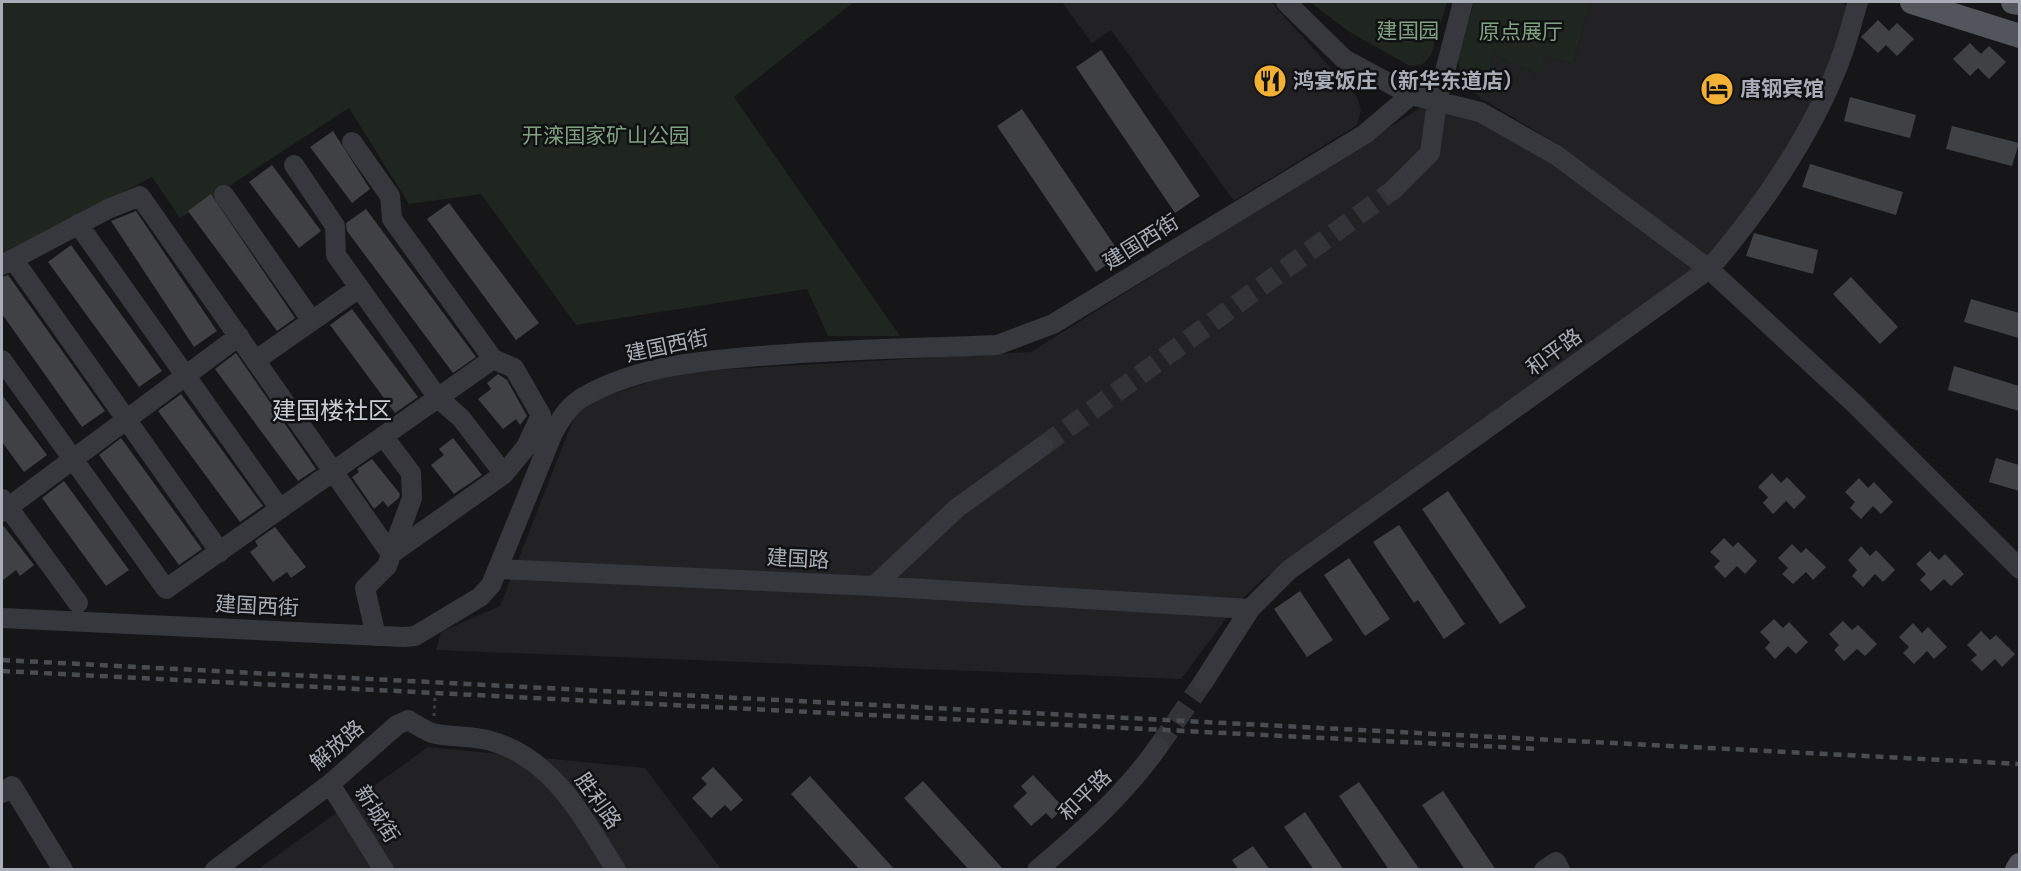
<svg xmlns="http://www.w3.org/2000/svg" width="2021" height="871" font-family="Montserrat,'Noto Sans SC',sans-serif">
<rect width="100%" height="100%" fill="#161618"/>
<!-- built -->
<path fill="#222225" d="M1062 2H1271L1357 97 1361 110 1357 125 1234 201 1111 30 1092 43Z
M1591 2H1836L1851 6 1836 62 1778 171 1711 258 1554 142 1482 99 1494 55 1540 75 1545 56 1573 64Z
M1425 105 1473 116 1558 165 1695 271 1263 579 1238 603 1181 679 436 650 441 632 500 606 575 415 597 399 680 372 1031 352Z
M428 747 645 768 721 869 257 870Z"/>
<!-- green -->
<path fill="#1e261f" d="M2 2H854L734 97 900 336H828L807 289 576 325 481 194 409 204 349 108 180 218 152 177 2 255Z
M1310 2H1447L1431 55 1423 64 1410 66 1348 31Z
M1474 2H1591L1573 64 1545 56 1540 75 1494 55 1482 99 1462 81 1458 60Z"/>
<!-- building -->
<path fill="#404145" d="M1878 20 1889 31 1897 23 1914 39 1897 56 1886 45 1878 53 1861 37Z
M1970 43 1981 54 1989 46 2006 62 1989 79 1978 68 1970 76 1953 59Z
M1101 50 1200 196 1175 213 1076 67Z
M1850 97 1916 115 1910 138 1844 121Z
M1022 109 1121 255 1096 272 997 126Z
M1952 126 2019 143 2012 166 1946 149Z
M333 131 370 189 352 203 310 147Z
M1810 164 1903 192 1896 215 1802 187Z
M272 165 321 231 299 248 249 182Z
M211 194 295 318 277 331 188 211Z
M449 203 539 323 516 340 427 219Z
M366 209 476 357 453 373 347 231 346 223Z
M136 211 217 331 194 347 111 221Z
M1754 233 1818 250 1813 274 1746 256Z
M71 245 162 371 139 387 48 262Z
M8 275 105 411 82 427 2 314V277Z
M1851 277 1898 327 1880 344 1833 294Z
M1971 299 2019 313V338L1964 322Z
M352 309 418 397 395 413 330 325Z
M236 353 316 469 298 481 215 369Z
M1954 366 2019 386V411L1948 390Z
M498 374 507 380 527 416 520 425 516 419 503 429 478 399 491 389 487 383Z
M181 394 263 506 240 522 158 411Z
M2 395 47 455 24 472 2 442Z
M121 438 202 549 179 565 99 455Z
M453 438 482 475 454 494 431 465 444 455 439 449Z
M1996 458 2019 465V491L1989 482Z
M372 459 400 494 399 498 388 507 383 501 374 509 352 477 359 472 357 469Z
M1772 473 1781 483 1787 477 1806 497 1794 509 1786 501 1773 514 1763 503 1768 497 1758 487Z
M1859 478 1868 488 1874 482 1893 502 1881 514 1873 506 1861 519 1850 508 1855 502 1845 492Z
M64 481 129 570 106 586 42 498Z
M1448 491 1526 607 1500 624 1422 509Z
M2 524 34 565 20 576 16 570 2 581Z
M1399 525 1465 624 1444 639 1418 600 1414 603 1373 542Z
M275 527 306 567 291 578 287 572 273 582 250 552 258 546 255 541Z
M1724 538 1733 547 1738 542 1757 561 1745 574 1737 566 1725 578 1714 567 1720 561 1710 552Z
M1792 544 1801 553 1806 548 1826 567 1813 580 1806 572 1793 584 1782 574 1788 568 1778 558Z
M1861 546 1870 556 1876 550 1895 570 1883 582 1875 574 1863 587 1852 576 1857 570 1848 560Z
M1930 551 1939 560 1945 554 1964 574 1951 586 1944 579 1931 591 1920 580 1926 574 1916 564Z
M1349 558 1390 619 1365 636 1324 575Z
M1300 591 1333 640 1307 657 1274 609Z
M1774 619 1783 628 1789 622 1808 642 1796 654 1788 646 1775 659 1765 648 1770 642 1760 632Z
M1843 621 1852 630 1858 625 1877 644 1865 656 1857 649 1844 661 1834 650 1839 645 1829 634Z
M1913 623 1922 633 1928 627 1947 647 1934 659 1927 651 1914 664 1903 653 1909 647 1899 637Z
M1981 631 1990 640 1996 635 2015 654 2002 667 1995 659 1982 671 1971 660 1977 655 1967 645Z
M713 767 743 800 731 811 725 805 711 818 692 798 707 784 701 778Z
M1033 775 1064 808 1052 819 1046 813 1031 826 1013 806 1027 793 1021 786Z
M810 776 895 870H860L791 794Z
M923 781 1004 870H969L904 798Z
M1359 782 1420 870H1389L1339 796Z
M1443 791 1496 870H1465L1422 805Z
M1305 812 1344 870H1314L1284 827Z
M1253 846 1270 870H1239L1232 860Z"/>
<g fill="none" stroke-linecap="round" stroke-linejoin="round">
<!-- minor-tunnel -->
<path stroke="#333438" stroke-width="20" stroke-dasharray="20 10" stroke-linecap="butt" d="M1043 446 1393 190
M1158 747 1204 681"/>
<!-- path -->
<path stroke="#3d3f44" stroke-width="3" stroke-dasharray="3 4.5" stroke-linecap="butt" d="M434 716 435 696"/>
<!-- minor -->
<path stroke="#37383d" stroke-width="20" d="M1286 2 1344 59 1411 95 1480 112 1556 155 1709 269 1856 405 2020 569
M294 165 335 226 336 255 438 398 461 418 504 474
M1393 190 1430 153 1437 102 1463 2
M224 195 312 321
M78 224 280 509
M13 259 220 552
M2 265 108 209 140 196 391 554 504 474 526 447 541 415 514 368 493 359 392 219 390 196 352 142
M2 360 166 589 493 359
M256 360 359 288
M2 499 78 603
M2 512 239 336
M499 569 874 586 1250 609
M874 586 957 508 1043 446
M2 618 404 637 415 636 480 597 491 585 553 433C561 418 570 404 585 396 646 362 720 359 788 354 858 349 928 348 997 345L1053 324 1365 134 1411 95
M376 636 365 588 387 566 412 498 411 473 383 436
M1204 681 1250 609 1289 570 1709 269C1759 212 1812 134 1839 63 1847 43 1852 22 1858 2
M330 784 384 870
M2 793 12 786 63 870
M215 870 330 784 397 725 408 720C415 724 424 730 432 733 451 738 472 735 491 741 554 759 583 818 616 870
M1037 870C1082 832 1124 795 1158 747
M1544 870 1556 862 1560 870"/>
<!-- major -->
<path stroke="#53555c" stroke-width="24" d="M1912 2 2020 36
M2013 2 2020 3
M2017 870 2020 865"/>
<!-- rail -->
<path stroke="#4a4c52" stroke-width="4.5" stroke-dasharray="8 6" stroke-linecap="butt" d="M2 660 2020 764
M2 671 1540 749"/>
</g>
<!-- icons -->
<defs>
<symbol id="restaurant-disc" viewBox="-11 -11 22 22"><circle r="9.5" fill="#f2b134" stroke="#111113"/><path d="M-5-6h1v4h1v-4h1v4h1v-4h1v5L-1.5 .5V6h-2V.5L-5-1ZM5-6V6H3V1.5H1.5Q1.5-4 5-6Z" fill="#111"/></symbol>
<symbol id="hotel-disc" viewBox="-11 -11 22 22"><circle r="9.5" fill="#f2b134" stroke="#111113"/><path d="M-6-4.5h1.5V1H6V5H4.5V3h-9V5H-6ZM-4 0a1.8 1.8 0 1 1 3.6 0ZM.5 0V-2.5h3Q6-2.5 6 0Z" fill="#111"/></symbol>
</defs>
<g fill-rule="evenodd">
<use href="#restaurant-disc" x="1251" y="62" width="38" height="38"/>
<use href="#hotel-disc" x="1698" y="70" width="38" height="38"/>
</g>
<g text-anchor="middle" stroke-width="5" stroke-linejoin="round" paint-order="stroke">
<!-- park labels -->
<g font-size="21" fill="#7fa381" stroke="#111113">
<text x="1408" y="38">建国园</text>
<text x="1521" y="39">原点展厅</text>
<text x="606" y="143">开滦国家矿山公园</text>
</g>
<!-- poi labels -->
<g font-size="21" font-weight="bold" fill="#a8adb8" stroke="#111113" text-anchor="start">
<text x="1293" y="88">鸿宴饭庄（新华东道店）</text>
<text x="1740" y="96">唐钢宾馆</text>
</g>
<!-- street labels -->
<g font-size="21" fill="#a8adb8" stroke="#111113">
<text transform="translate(1141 242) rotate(-32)" y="7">建国西街</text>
<text transform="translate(667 346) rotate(-12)" y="7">建国西街</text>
<text transform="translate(1554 352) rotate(-36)" y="7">和平路</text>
<text transform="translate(798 559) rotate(3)" y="7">建国路</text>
<text transform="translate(257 606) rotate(3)" y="7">建国西街</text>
<text transform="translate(337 745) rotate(-41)" y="7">解放路</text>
<text transform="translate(1085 795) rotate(-44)" y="7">和平路</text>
<text transform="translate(598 801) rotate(55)" y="7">胜利路</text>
<text transform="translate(377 814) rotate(58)" y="7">新城街</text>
</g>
<!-- quarter labels -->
<g font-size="24" fill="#c9ccd4" stroke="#111113">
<text x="332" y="419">建国楼社区</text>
</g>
</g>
<!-- border -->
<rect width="2021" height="871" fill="none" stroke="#a8adb8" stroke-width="6"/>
</svg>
